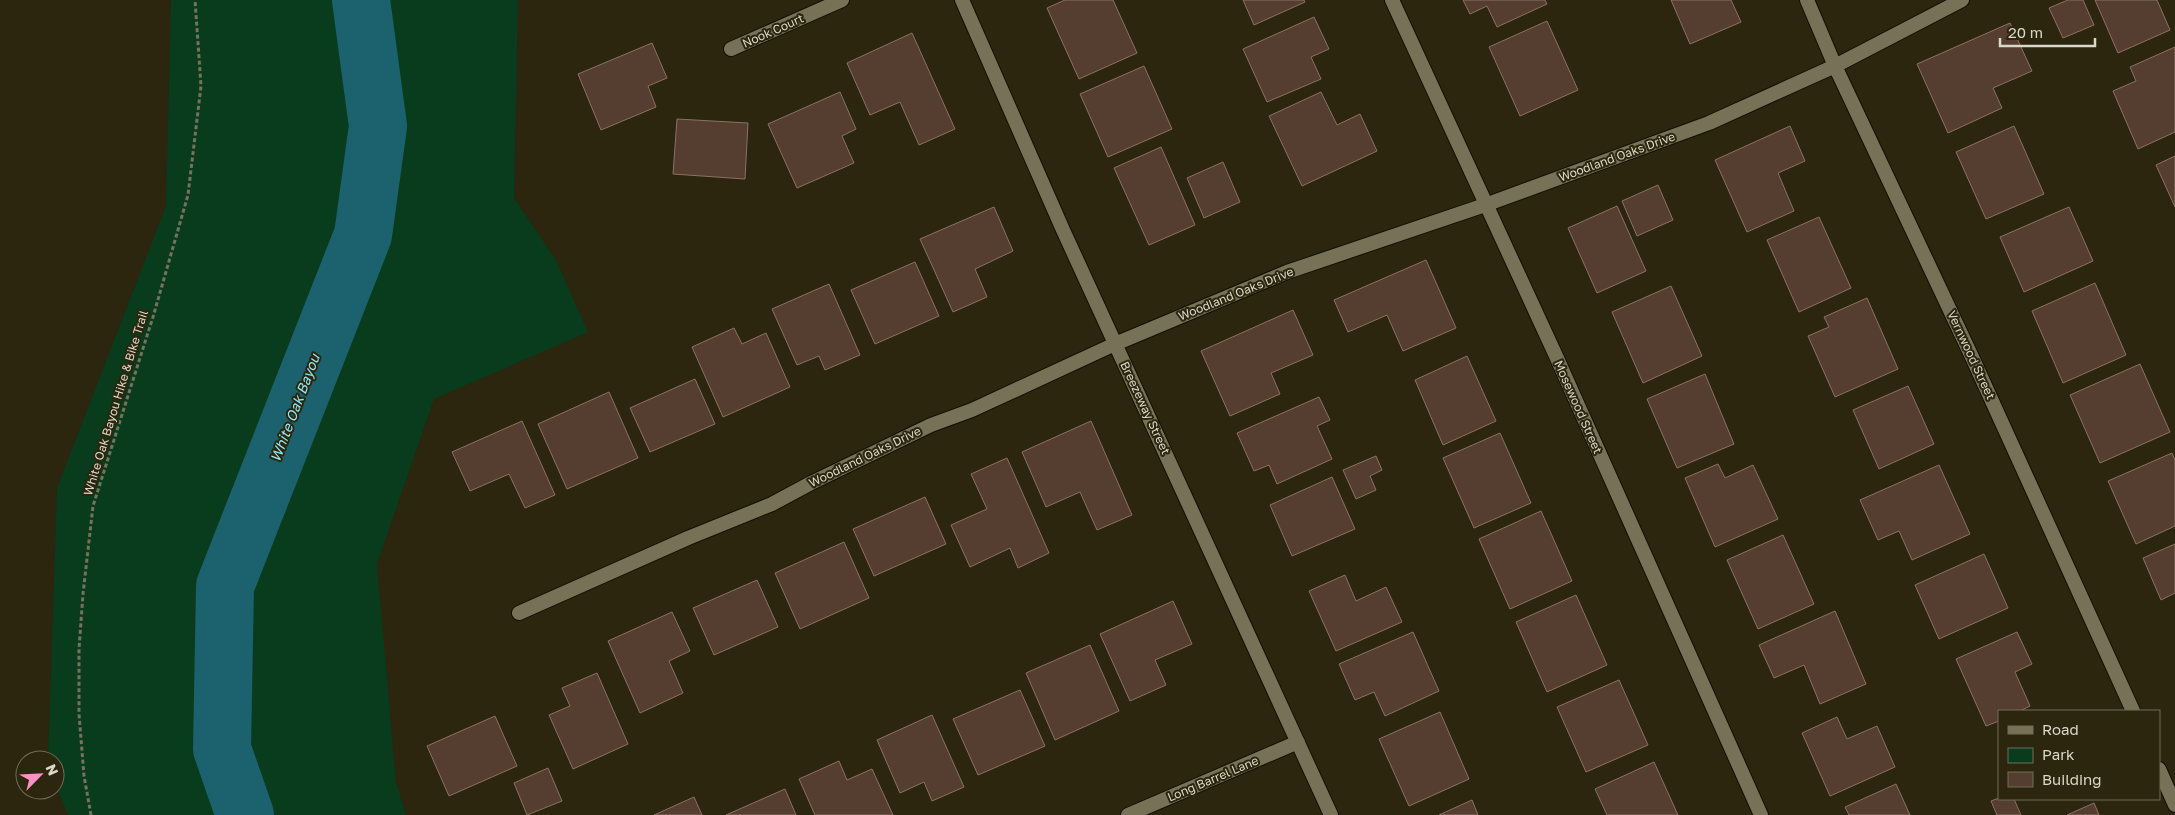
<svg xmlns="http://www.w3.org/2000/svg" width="2175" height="815" font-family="'Golos Text',sans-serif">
<rect width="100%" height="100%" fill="#2b260d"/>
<!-- green -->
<path fill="#083c1c" d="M171 0H518L514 198 556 260 588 332 434 399 377 564 396 782 406 815H68L55 784V760H48L57 488 166 206Z"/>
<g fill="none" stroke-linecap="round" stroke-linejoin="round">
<!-- river -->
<path stroke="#1b626e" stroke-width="58" d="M245 815 222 749 225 586 363 235 378 126 361 0"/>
</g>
<!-- building -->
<path fill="#553e2f" stroke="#8c7262" d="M1065 0H1113L1137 53 1079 79 1047 8Z
M1243 0H1304L1305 2 1254 25Z
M1463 0H1545L1547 4 1497 27 1487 6 1470 14Z
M1671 0H1731L1741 22 1690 44Z
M2068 0H2083L2094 25 2063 38 2049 8Z
M2095 0H2157L2170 30 2118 53Z
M1314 17 1329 49 1311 57 1321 79 1267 102 1243 49Z
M1547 21 1578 90 1520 116 1489 47Z
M2010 23 2032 71 1993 88 2002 108 1948 133 1917 64Z
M912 33 955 129 919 145 900 102 870 115 847 63Z
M652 43 667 78 648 86 656 107 601 130 578 74Z
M2175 47V132L2138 149 2113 91 2136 81 2130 67Z
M1144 66 1172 129 1108 157 1080 94Z
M840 92 856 129 842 136 854 163 797 188 768 124Z
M1321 92 1337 125 1360 114 1377 151 1302 186 1269 116Z
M677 119 748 123 745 179 673 174Z
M1790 126 1805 161 1778 173 1794 211 1747 232 1715 160Z
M2014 126 2044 194 1986 219 1956 152Z
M1161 147 1195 225 1149 245 1114 168Z
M2175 156V207L2156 165Z
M1223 162 1240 202 1204 218 1187 178Z
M1658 185 1673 220 1637 236 1622 201Z
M1617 206 1646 271 1597 293 1568 228Z
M994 207 1013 251 975 269 987 297 953 312 920 239Z
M2069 207 2093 261 2024 292 2000 237Z
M1819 217 1851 288 1799 312 1767 240Z
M1426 260 1456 328 1403 351 1387 315 1348 332 1334 300Z
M915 262 939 316 875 344 851 290Z
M2095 283 2126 355 2063 383 2032 311Z
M829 284 860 355 825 370 819 356 797 365 772 309Z
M1671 286 1702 356 1643 383 1612 312Z
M1867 298 1898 369 1835 397 1808 336 1829 327 1824 317Z
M1293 310 1313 355 1271 373 1280 394 1230 416 1201 351Z
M734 328 742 344 766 333 790 387 723 417 692 347Z
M1467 356 1496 421 1443 445 1415 380Z
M2140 364 2170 432 2100 463 2070 395Z
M1705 374 1734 444 1677 468 1647 399Z
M695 379 715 424 650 452 630 408Z
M1908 386 1934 444 1879 469 1853 410Z
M609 392 638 458 567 489 538 424Z
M1319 397 1330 420 1317 426 1332 459 1277 484 1269 465 1254 471 1237 433Z
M522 421 555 495 525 508 509 474 470 491 452 452Z
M1091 421 1132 515 1097 530 1080 492 1046 507 1022 452Z
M1500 433 1531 503 1474 528 1443 458Z
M2172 453 2175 460V526L2136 544 2108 481Z
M1376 456 1382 470 1370 476 1376 490 1356 499 1343 470Z
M1007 458 1049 553 1018 568 1010 548 970 567 951 525 987 509 971 474Z
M1718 464 1725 478 1753 465 1778 519 1715 547 1685 478Z
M1939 465 1970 534 1912 560 1899 531 1878 540 1860 500Z
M1332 477 1355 529 1292 556 1270 505Z
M925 497 946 544 874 576 853 529Z
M1541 511 1572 581 1510 609 1479 539Z
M1783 535 1814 604 1758 629 1727 560Z
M844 542 869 598 800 629 775 573Z
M2175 544V593L2161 600 2143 558Z
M1984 554 2008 608 1939 639 1915 585Z
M1345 575 1356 601 1386 587 1402 622 1336 651 1309 591Z
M757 580 778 627 714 655 693 608Z
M1576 595 1607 665 1547 692 1516 622Z
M1173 601 1192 644 1155 660 1166 685 1130 701 1100 634Z
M1835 611 1866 684 1820 704 1804 665 1774 678 1759 645Z
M672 612 690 651 669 661 683 693 640 713 608 641Z
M1413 632 1439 691 1385 716 1374 692 1355 700 1339 664Z
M2017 632 2032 664 2015 672 2030 706 2020 711H1999V721L1986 726 1956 659Z
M1090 645 1119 711 1055 740 1026 673Z
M597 673 628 744 573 769 549 715 570 706 562 688Z
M1619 680 1648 745 1586 772 1557 707Z
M1020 690 1045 746 978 775 953 719Z
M1440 712 1469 779 1409 806 1379 739Z
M932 715 964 787 932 801 924 782 900 793 877 740Z
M495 716 517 766 449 796 427 746Z
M1837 717 1847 739 1877 726 1895 767 1830 796 1802 733Z
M839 761 847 780 872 769 893 815H815L799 779Z
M1654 762 1678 815H1607L1595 789Z
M548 768 562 801 527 815 514 783Z
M1896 784 1910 815H1849L1845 807Z
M785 789 796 815H726Z
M694 797 702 815H654Z
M1999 798 2014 799 2021 815H1997L1991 801Z
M1472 800 1478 815H1439Z
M2094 803 2099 815H2067Z"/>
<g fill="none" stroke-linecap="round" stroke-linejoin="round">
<defs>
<path id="minor" d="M962 0 1063 230 1331 815
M1392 0 1556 356 1761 815
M1807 0 1835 66 1972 357 2133 711
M731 49 842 0
M519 613 688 538 772 504 811 483 931 425 972 410 1115 344 1287 272 1485 205 1709 123 1835 66 1962 0
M2159 769 2175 805
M1128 815 1298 742"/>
</defs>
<!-- minor casing -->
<use href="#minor" stroke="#130f00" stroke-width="16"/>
<!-- path -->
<path stroke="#76725d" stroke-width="3" stroke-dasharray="4 2.5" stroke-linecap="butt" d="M91 815 84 776 79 714V649L83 594 93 506 153 317 188 195 201 86 195 0"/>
<!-- minor -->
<use href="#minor" stroke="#777257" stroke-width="14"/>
</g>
<g text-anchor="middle" stroke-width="4" stroke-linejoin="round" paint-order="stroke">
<!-- street labels -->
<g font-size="12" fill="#dad8c9" stroke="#2b260d">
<text transform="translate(773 31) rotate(-24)" y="4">Nook Court</text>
<text transform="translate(1617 157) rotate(-20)" y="4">Woodland Oaks Drive</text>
<text transform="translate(1236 294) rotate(-22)" y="4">Woodland Oaks Drive</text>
<text transform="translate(1971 355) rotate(65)" y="4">Vernwood Street</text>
<text transform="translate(116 403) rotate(-73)" y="4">White Oak Bayou Hike &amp; Bike Trail</text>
<text transform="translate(1578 407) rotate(66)" y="4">Mosewood Street</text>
<text transform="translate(1145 408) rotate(65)" y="4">Breezeway Street</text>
<text transform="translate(865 457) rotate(-26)" y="4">Woodland Oaks Drive</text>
<text transform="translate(1213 779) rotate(-23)" y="4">Long Barrel Lane</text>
</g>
<!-- water labels -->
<g font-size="14" font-style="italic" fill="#90e9fa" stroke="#2b260d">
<text transform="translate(295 408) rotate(-69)" y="5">White Oak Bayou</text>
</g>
</g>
<!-- legend -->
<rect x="1998" y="710" width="162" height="90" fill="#2b260d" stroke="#716d58"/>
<rect x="2008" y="726" width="25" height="8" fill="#777257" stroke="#716d58"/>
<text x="2042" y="735" font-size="15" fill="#dad8c9">Road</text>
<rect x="2008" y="748" width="25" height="15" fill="#083c1c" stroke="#716d58"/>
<text x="2042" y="760" font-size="15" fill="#dad8c9">Park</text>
<rect x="2008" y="772" width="25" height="15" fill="#553e2f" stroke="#716d58"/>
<text x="2042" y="785" font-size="15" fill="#dad8c9">Building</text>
<!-- north arrow -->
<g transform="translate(40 775) rotate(66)"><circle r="24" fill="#2b260d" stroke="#716d58"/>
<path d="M0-4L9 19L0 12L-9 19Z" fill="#fc8fc3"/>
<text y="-8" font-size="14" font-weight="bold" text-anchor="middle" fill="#dad8c9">N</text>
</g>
<!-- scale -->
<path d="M2000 38v8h95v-8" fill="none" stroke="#dad8c9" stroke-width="2.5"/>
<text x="2008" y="38" font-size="15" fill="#dad8c9" stroke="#2b260d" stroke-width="4" paint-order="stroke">20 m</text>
</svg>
